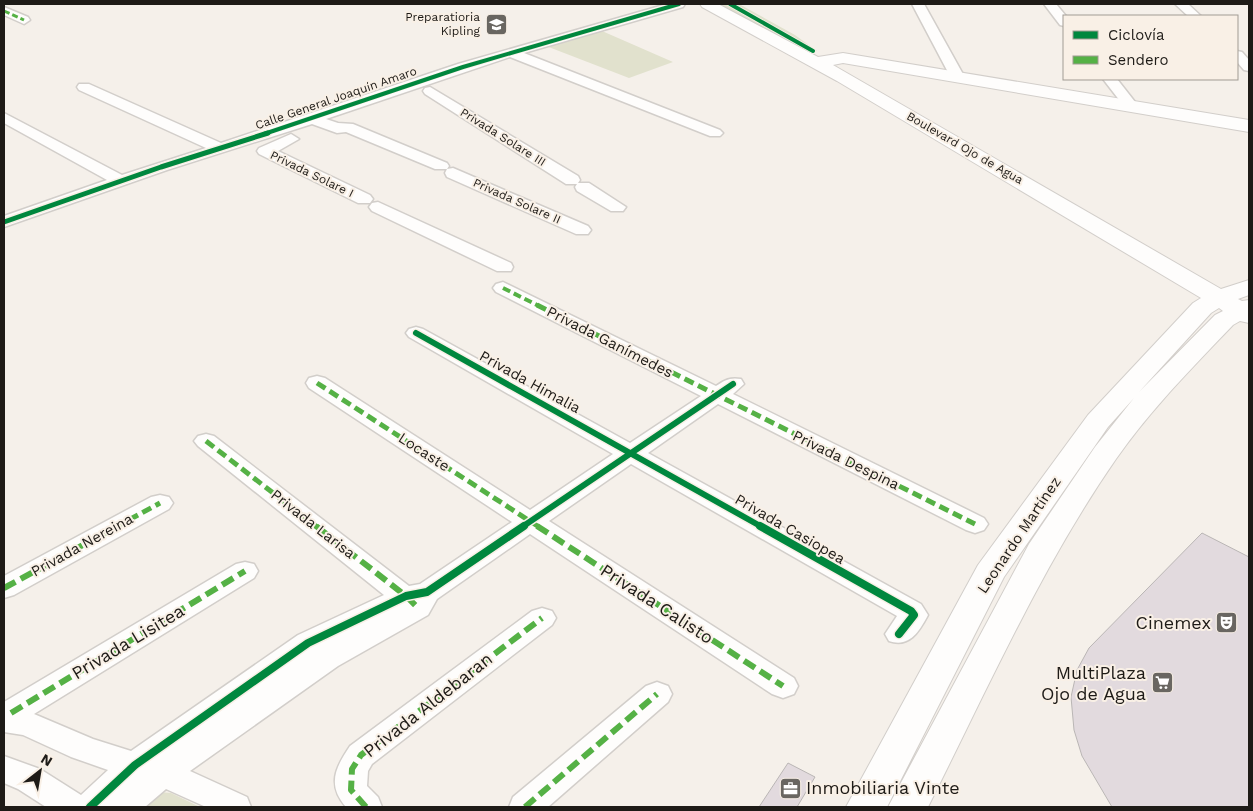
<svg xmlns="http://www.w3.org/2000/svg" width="1253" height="811" font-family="'Work Sans',sans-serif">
<rect width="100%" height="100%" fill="#f5f0ea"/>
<!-- green -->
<path fill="#e1e1cd" d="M710 4H739L795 35 817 51 804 53Z
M602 31 673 62 629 78 546 46Z
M159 792 171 793 200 807H133L146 798Z"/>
<!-- building -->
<path fill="#e2dade" stroke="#bab6b5" d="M1202 533 1249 557V807H1112L1082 756 1074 730 1071 697 1077 670 1089 648Z
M788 763 815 777 797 807H759Z"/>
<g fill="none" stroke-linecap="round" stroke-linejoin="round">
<defs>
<path id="street" d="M667 4H685L683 7 524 53 720 130 723 133 720 136H710L510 57 326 119 338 123 353 124 447 163 449 166 447 169H435L346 132 337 133 312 124 167 170 4 227V216L107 180 4 123V113L122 175 206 148 79 90 77 87 79 84H89L221 143 458 64Z
M912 4H924L964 76 962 79 957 80 950 76Z
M1044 4H1056L1066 16 1064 26 1060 25Z
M1175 4H1188L1201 16H1188Z
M4 7 28 17 30 20 24 24 4 15Z
M1237 51 1242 52 1249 60V71L1244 70 1237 62Z
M1103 79H1117L1139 107 1137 110H1127Z
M430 87 578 176 580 180 578 183H589L626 207 623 211H611L577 191 575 187 577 184H566L425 94 423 91 425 88Z
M291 134 299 139 278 151 370 195 373 199 370 203H358L259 154 257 151 259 148Z
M453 168 588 226 591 230 588 234H576L447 177 445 173 447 169Z
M378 202 511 263 513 267 511 271H497L372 211 369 207 372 203Z
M503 282 716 386C725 380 730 377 741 379L744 384 733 394 984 518 988 524 984 530 975 533 966 530 718 404 648 453 921 604 928 615C919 632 909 648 889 641L885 634 897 616 631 464 549 521 794 678 798 686 794 694 783 698 772 694 530 534 437 599 428 615 338 666 190 771 247 797 251 807H206L166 789 145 807H46L18 789 4 783V756L40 769 81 795 108 770 71 757 23 735 4 732V702L236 564 245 562 254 564 258 571 254 578 34 714 93 739 131 751 298 635 384 595 198 446 194 441 198 436 206 434 214 436 409 586 420 584 512 522 309 388 306 383 309 378 317 376 325 378 530 510 613 454 409 337 406 333 409 329 416 327 423 329 630 443 701 396 496 292 493 288 496 284Z
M160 495 169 497 173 503 169 509 14 595 4 598V576L151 497Z
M542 608 552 611 556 618 552 625 372 764 368 771 367 786 378 797 382 807H346C327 785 335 768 350 746L532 611Z
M657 682 668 686 672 694 668 702 548 807H509L513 797 646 686Z"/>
<path id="secondary" d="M700 4H718L818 57 843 53 1249 120V132L843 63 833 65 1221 289 1249 280V295L1238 299 1242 301 1249 300V323L1240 321 1233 325C1192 368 1150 410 1116 459 1041 567 987 690 928 807H888L1029 544 1095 447 1134 398 1108 427 1004 577 887 807H846L978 565 1088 415 1193 303 1201 298 837 81 702 7ZM1219 308 1223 311 1215 315 1139 392 1211 313Z"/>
</defs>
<!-- street casing -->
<use href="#street" stroke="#d2ceca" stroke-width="3"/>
<!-- secondary casing -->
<use href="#secondary" stroke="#d2ceca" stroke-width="2"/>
<!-- street -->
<use href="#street" fill="#fefdfc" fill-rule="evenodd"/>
<!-- secondary -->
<use href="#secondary" fill="#fefdfc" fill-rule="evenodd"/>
<!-- quiet-far3 -->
<path stroke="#55b145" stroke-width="3" stroke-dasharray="6 3" stroke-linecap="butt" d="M4 11 24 20"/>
<!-- quiet-far2 -->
<path stroke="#55b145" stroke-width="4" stroke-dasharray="8 4" stroke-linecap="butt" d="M503 288 539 306"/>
<!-- quiet-far1 -->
<path stroke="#55b145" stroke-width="5" stroke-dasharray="10 5" stroke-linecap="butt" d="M537 305 975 524
M317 383 539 527
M206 441 317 527
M116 527 160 503"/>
<!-- quiet -->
<path stroke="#55b145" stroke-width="6" stroke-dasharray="13 6" stroke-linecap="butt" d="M316 526 406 596 418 608
M537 526 783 686
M4 588 118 526
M11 713 245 571
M366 807 351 790 352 769 361 755 542 618
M525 807 657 694"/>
<defs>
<path id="cycleway-far3" d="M730 4 813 51
M264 134 463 67 679 4"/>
<path id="cycleway-far2" d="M4 222 161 167 268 133"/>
<path id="cycleway-far1" d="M416 333 762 527
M522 527 733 384"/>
<path id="cycleway" d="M760 526 911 611 914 615 899 634
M90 807 135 765 308 643 406 596 427 592 524 526"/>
</defs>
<!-- cycleway-far3 casing -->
<use href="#cycleway-far3" stroke="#f9f0e6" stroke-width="5.5"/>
<!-- cycleway-far2 casing -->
<use href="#cycleway-far2" stroke="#f9f0e6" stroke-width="8"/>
<!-- cycleway-far1 casing -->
<use href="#cycleway-far1" stroke="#f9f0e6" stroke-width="9"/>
<!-- cycleway casing -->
<use href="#cycleway" stroke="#f9f0e6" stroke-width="11"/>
<!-- cycleway-far3 -->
<use href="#cycleway-far3" stroke="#00873e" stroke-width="4"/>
<!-- cycleway-far2 -->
<use href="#cycleway-far2" stroke="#00873e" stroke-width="5"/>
<!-- cycleway-far1 -->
<use href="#cycleway-far1" stroke="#00873e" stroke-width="6"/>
<!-- cycleway -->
<use href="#cycleway" stroke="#00873e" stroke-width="8"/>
</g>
<!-- icons -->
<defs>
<symbol id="university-square" viewBox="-11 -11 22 22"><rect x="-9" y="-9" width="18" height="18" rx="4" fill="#696661" stroke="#f9f0e6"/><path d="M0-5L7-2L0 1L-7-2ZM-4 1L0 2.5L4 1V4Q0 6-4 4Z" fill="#fff"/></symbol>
<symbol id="theatre-square" viewBox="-11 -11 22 22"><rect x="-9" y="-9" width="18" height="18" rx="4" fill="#696661" stroke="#f9f0e6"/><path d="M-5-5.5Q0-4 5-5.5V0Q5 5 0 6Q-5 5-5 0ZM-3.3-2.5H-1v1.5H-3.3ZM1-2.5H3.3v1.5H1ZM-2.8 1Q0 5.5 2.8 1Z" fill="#fff"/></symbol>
<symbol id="supermarket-square" viewBox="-11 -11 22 22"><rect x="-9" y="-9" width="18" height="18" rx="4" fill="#696661" stroke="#f9f0e6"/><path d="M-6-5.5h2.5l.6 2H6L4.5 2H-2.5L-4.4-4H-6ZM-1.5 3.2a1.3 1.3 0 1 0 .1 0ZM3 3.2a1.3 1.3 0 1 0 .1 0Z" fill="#fff"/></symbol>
<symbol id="office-square" viewBox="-11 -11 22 22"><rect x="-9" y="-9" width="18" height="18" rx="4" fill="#696661" stroke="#f9f0e6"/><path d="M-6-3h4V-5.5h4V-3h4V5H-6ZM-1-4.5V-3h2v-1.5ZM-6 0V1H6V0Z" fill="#fff"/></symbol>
</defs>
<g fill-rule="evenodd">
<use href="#university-square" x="484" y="12" width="25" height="25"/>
<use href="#theatre-square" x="1214" y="610" width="25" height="25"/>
<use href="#supermarket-square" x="1150" y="670" width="25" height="25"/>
<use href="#office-square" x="778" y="776" width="25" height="25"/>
</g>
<g text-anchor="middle" stroke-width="4" stroke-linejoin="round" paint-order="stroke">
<!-- far-poi labels -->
<g font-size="12" fill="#1e1b17" stroke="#f9f0e6" text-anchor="end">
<text x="480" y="21">Preparatioria<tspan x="480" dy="14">Kipling</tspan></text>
</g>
<!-- far-street labels -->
<g font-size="12" fill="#1e1b17" stroke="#f9f0e6">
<text transform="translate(336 98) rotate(-19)" y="4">Calle General Joaquín Amaro</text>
<text transform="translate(503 137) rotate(32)" y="4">Privada Solare III</text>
<text transform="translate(965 148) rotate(30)" y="4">Boulevard Ojo de Agua</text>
<text transform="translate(312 174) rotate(26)" y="4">Privada Solare I</text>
<text transform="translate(517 201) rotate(24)" y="4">Privada Solare II</text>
</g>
<!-- street labels -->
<g font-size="15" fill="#1e1b17" stroke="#f9f0e6">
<text transform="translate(610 342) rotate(27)" y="5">Privada Ganímedes</text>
<text transform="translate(530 382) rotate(29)" y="5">Privada Himalia</text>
<text transform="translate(424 452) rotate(33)" y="5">Locaste</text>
<text transform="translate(846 460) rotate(26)" y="5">Privada Despina</text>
<text transform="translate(313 524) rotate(38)" y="5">Privada Larisa</text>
<text transform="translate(790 529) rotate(30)" y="5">Privada Casiopea</text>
<text transform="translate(1019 535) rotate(-56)" y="5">Leonardo Martínez</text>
<text transform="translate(82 545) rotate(-29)" y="5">Privada Nereina</text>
</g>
<!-- near-street labels -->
<g font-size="18" fill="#1e1b17" stroke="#f9f0e6">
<text transform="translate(657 604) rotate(33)" y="6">Privada Calisto</text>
<text transform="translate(128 642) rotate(-31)" y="6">Privada Lisitea</text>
<text transform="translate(428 705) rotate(-38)" y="6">Privada Aldebaran</text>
</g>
<!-- near-poi labels -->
<g font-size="18" fill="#1e1b17" stroke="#f9f0e6" text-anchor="end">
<text x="1211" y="629">Cinemex</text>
<text x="1146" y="679">MultiPlaza<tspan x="1146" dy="21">Ojo de Agua</tspan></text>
<text x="806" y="794" text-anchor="start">Inmobiliaria Vinte</text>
</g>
</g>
<!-- border -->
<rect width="1253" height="811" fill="none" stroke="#1e1b17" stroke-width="10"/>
<!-- legend -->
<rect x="1063" y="15" width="175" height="65" fill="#f9f0e6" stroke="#a19b93"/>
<rect x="1073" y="31" width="25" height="8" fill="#00873e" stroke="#a19b93"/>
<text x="1108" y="40" font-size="15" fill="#1e1b17">Ciclovía</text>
<rect x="1073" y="56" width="25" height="8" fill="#55b145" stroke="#a19b93"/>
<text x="1108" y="65" font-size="15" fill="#1e1b17">Sendero</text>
<!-- north arrow -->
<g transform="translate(40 771) rotate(31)" stroke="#f9f0e6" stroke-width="4" paint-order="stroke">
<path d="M0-4L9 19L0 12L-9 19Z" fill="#1e1b17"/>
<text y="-8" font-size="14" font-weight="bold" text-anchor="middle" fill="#1e1b17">N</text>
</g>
</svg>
